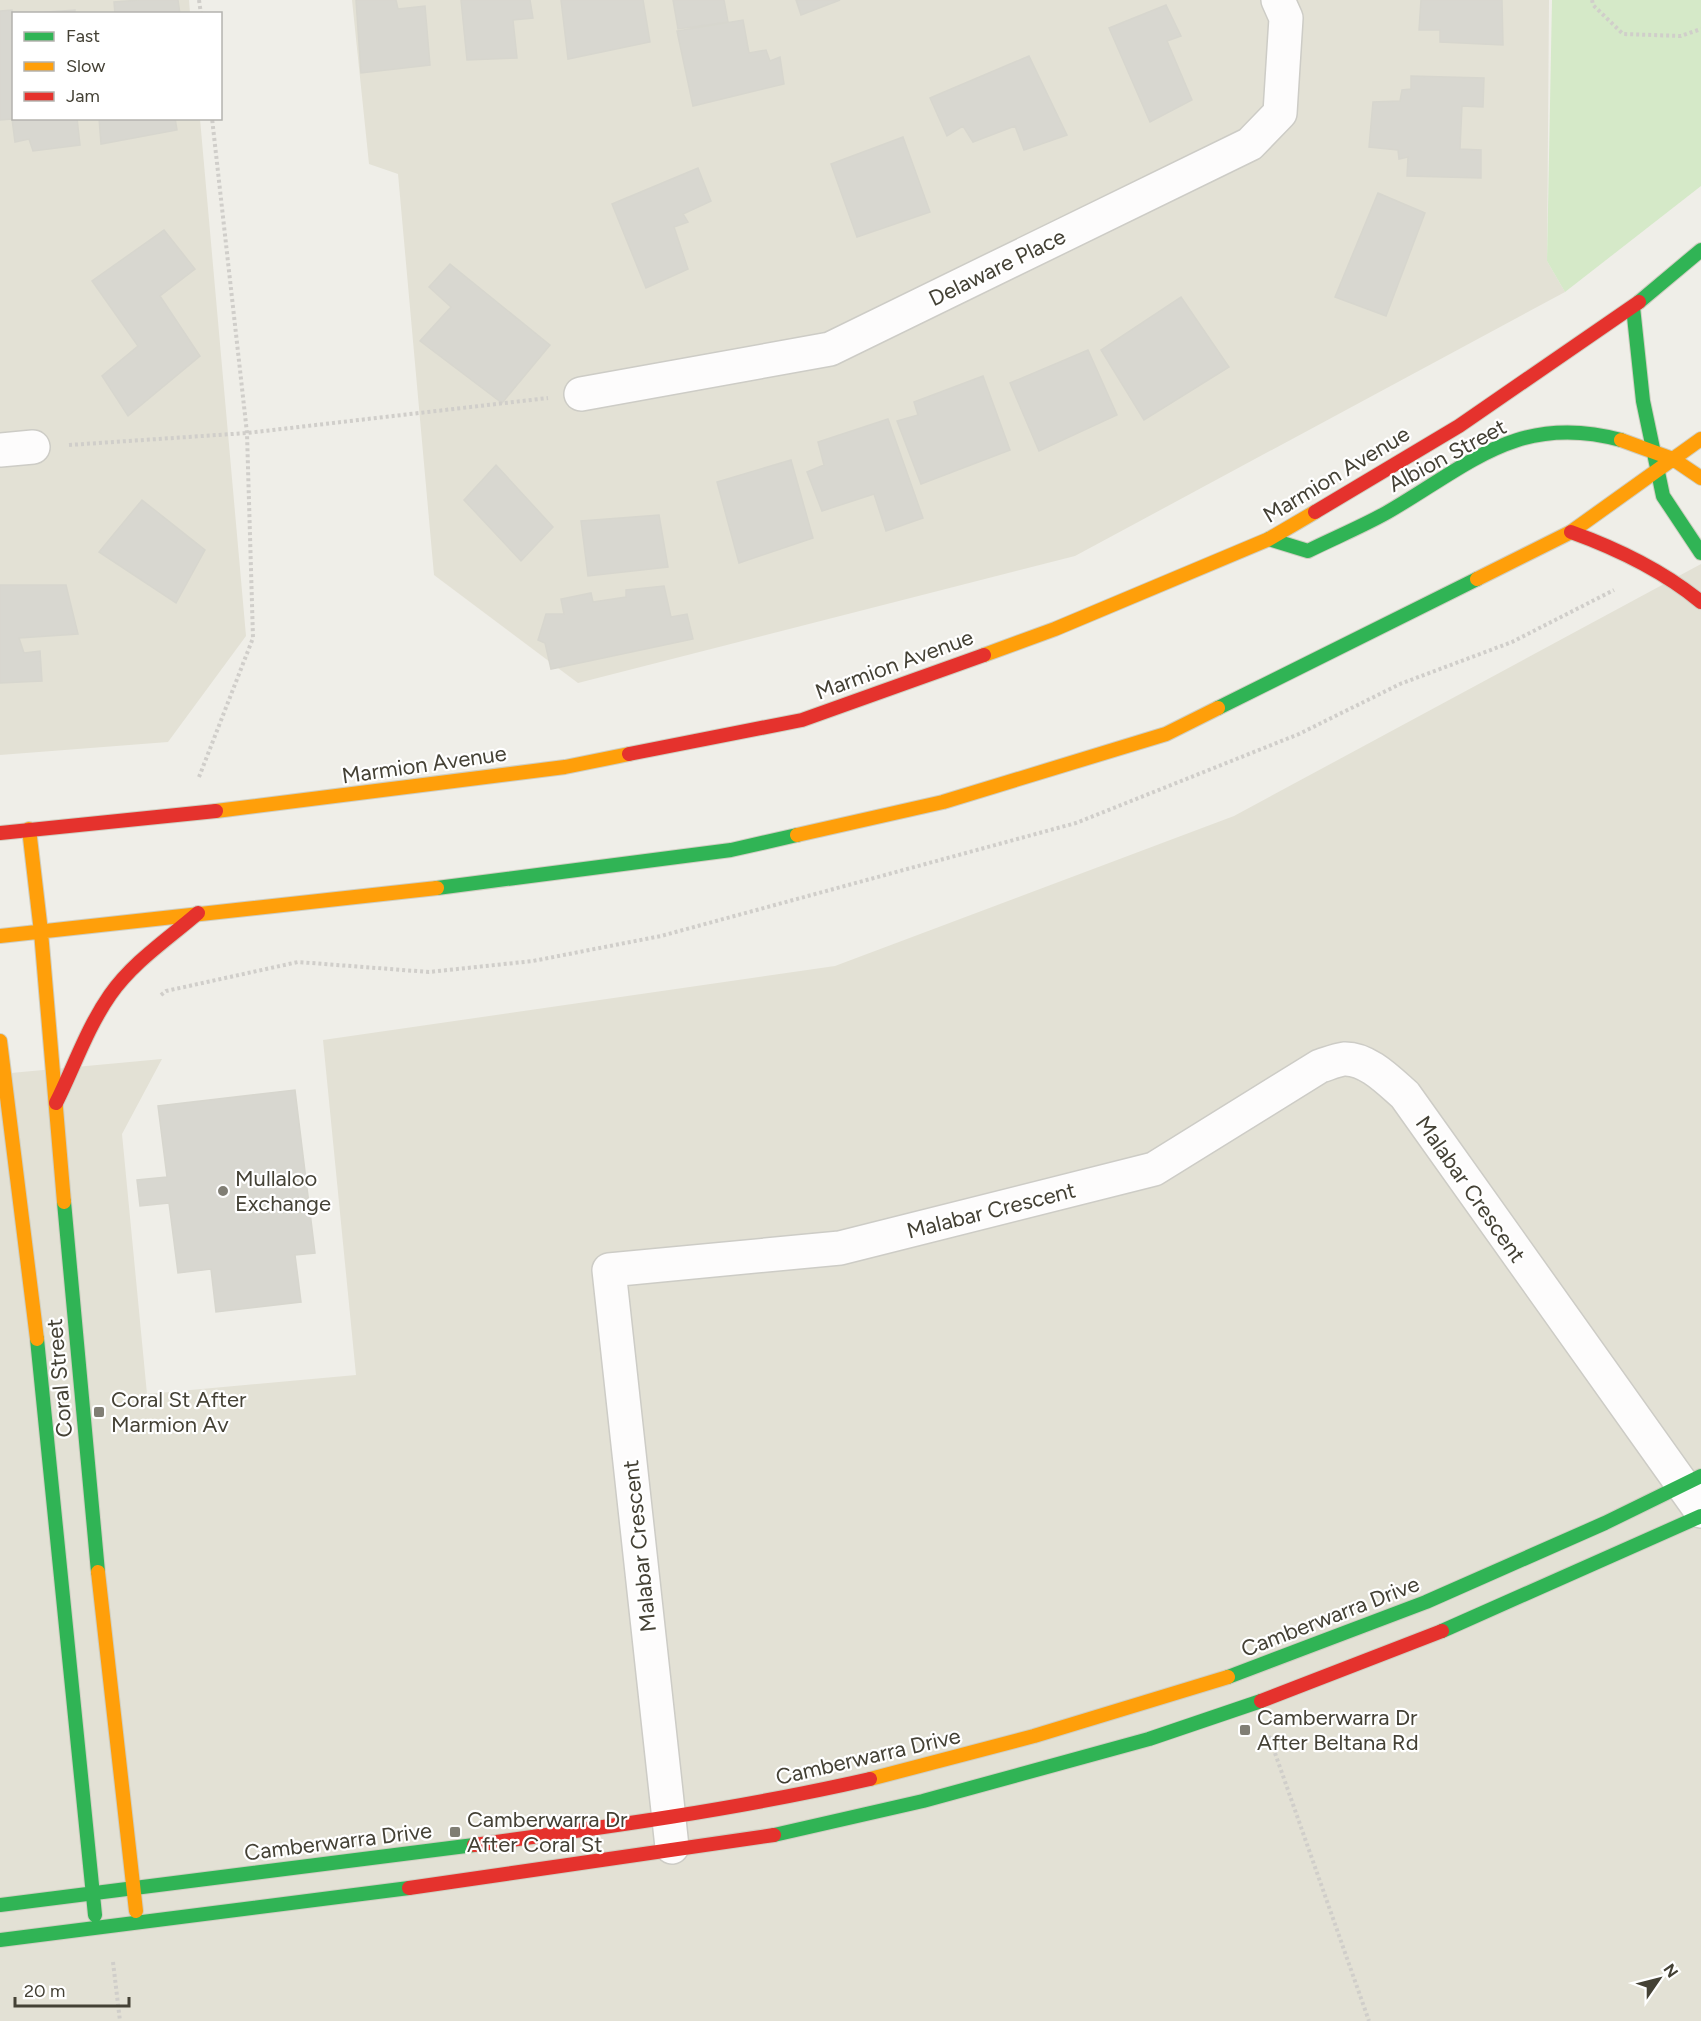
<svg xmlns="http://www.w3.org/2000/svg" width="1701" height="2021" font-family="Figtree,sans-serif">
<rect width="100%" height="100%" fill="#efeee8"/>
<!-- residential -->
<path fill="#e3e1d5" d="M0 0H189L190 13 14 14V118L200 119 246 636 168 742 0 755Z
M352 0H1549L1547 261 1565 292 1075 556 578 683 434 575 398 174 369 164Z
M1701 564V2021H0V1074L162 1059 122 1134 147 1394 356 1375 323 1040 835 966 1234 816Z"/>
<!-- green -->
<path fill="#d5e9c8" d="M1552 0H1701V186L1565 292 1547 261Z"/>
<!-- building -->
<path fill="#d8d7d0" stroke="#d7d6ce" stroke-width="1.5" d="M139 0H178L180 14H115L114 2Z
M356 0H396L398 9 425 6 430 65 361 73Z
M461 0H530L533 18 513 20 517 58 467 60Z
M561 0H643L650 42 568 59Z
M673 0H724L728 22 678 29Z
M796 0H840L801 15Z
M1421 0H1502L1503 45 1440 42V30H1419Z
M1166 5 1181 36 1167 41 1192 100 1150 122 1109 28Z
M12 10 14 118H77L80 145 33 151 29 139 15 142 12 119 0 120V11Z
M75 10V14L33 13Z
M743 20 749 53 766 50 770 61 780 57 784 84 693 106 677 31Z
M1029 56 1067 135 1024 150 1015 126 973 142 963 126 947 136 930 98Z
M1411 76 1484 78 1483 107 1462 106 1460 149 1481 150V178L1407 176 1408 157 1399 159 1398 150 1369 147 1373 102 1400 101 1402 90 1411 89Z
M99 118H175L177 130 101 144Z
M903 137 930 212 857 237 831 164Z
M698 168 711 201 683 214 688 222 674 227 688 269 646 288 612 204Z
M1378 193 1425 213 1386 316 1335 297Z
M164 230 195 269 160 296 200 356 128 416 102 376 138 346 92 281Z
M450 264 550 345 502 403 420 341 451 307 429 287Z
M1181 297 1229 367 1144 420 1101 350Z
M1088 350 1117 415 1039 451 1010 383Z
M983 376 1010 450 921 484 897 421 918 415 914 402Z
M888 419 923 518 886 531 874 494 822 511 807 472 824 465 818 442Z
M791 460 813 538 739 563 717 482Z
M496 465 553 527 521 561 464 500Z
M142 500 205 550 176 603 99 552Z
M659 515 668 567 588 576 581 521Z
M0 585H66L78 634 19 638 24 653 40 651 42 681 0 683Z
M664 586 671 617 687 614 693 639 551 669 545 643 538 640 546 614H564L561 599 591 593 593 602 626 597V590Z
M295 1090 315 1253 295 1255 301 1302 216 1312 211 1269 178 1273 169 1203 140 1206 137 1180 167 1177 158 1106Z"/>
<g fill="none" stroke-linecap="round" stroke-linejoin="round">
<defs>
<path id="street" d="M581 394 830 349 1250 144 1280 113 1286 18 1278 0
M0 450 33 447
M672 1847 609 1270 840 1248 1154 1169 1320 1066C1327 1064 1336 1060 1344 1059 1367 1058 1389 1081 1405 1095L1701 1511"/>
<path id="fast" d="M1639 302 1701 250
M1633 307 1643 401 1663 496 1701 553
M1269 539 1308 551C1334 538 1361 527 1386 513 1469 465 1519 412 1621 440
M1218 708 1477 579
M437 888 731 850 797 835
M64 1202 98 1572
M37 1339 95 1915
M1442 1631 1701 1516
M1228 1677 1426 1602 1605 1523 1701 1476
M774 1835 923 1801 1149 1739 1261 1701
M0 1905 474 1845
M0 1940 409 1888"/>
<path id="slow" d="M1621 440 1673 459 1701 478
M1477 579 1571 532 1701 439
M984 655 1055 629 1269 539 1315 512
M216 811 565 767 629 754
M29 829 41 932 64 1202
M797 835 943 802 1166 734 1218 708
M0 936 437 888
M0 1041 37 1339
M98 1572 136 1911
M870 1779 1034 1736 1228 1677"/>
<path id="jam" d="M1315 512 1459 426 1639 302
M1571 532C1618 549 1662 570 1701 602
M629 754 802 720 984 655
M0 833 216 811
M56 1103C74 1067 87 1028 110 995 133 962 168 939 198 913
M1261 1701 1442 1631
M474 1845C607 1827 739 1809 870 1779
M409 1888 774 1835"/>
</defs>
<!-- street casing -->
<use href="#street" stroke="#cdccc6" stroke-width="36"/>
<!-- fast casing -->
<use href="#fast" stroke="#cfcec1" stroke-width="16"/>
<!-- slow casing -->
<use href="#slow" stroke="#cfcec1" stroke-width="16"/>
<!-- jam casing -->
<use href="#jam" stroke="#cfcec1" stroke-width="16"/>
<!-- path -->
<path stroke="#d0ceca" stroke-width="4" stroke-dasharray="3 3" stroke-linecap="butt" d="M199 0 201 14
M1592 0 1593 5 1623 34 1681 36 1701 29
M69 445 247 433 548 398
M199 777 253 638 247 433 212 118
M161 995 166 991 298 962 429 972 533 961 661 936 1076 823 1299 734 1400 684 1512 642 1614 590
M1269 1736 1369 2021
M113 1962 120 2021"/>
<!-- street -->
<use href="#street" stroke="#fdfcfc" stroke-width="33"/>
<!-- fast -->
<use href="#fast" stroke="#30b455" stroke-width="14"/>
<!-- slow -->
<use href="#slow" stroke="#ff9f0a" stroke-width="14"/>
<!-- jam -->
<use href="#jam" stroke="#e5322d" stroke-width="14"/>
</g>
<!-- markers -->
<g fill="#807e74" stroke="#fff" stroke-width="2">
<circle cx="223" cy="1191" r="6"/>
<rect x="93" y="1406" width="12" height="12" rx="3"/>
<rect x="1239" y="1724" width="12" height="12" rx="3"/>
<rect x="449" y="1826" width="12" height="12" rx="3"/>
</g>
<g text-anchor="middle" stroke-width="4.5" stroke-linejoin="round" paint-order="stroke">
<!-- street labels -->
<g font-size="22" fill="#444135" stroke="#fff">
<text transform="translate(997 267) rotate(-26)" y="8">Delaware Place</text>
<text transform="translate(1447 455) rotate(-28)" y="8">Albion Street</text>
<text transform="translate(1336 474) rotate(-31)" y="8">Marmion Avenue</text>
<text transform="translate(894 664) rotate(-20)" y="8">Marmion Avenue</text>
<text transform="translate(424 764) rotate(-8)" y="8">Marmion Avenue</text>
<text transform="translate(1471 1189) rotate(55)" y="8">Malabar Crescent</text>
<text transform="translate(991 1210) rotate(-14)" y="8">Malabar Crescent</text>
<text transform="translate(59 1378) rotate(-95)" y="8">Coral Street</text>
<text transform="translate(639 1546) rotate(-96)" y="8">Malabar Crescent</text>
<text transform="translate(1330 1616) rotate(-21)" y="8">Camberwarra Drive</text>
<text transform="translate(868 1756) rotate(-13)" y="8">Camberwarra Drive</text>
<text transform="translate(338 1841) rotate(-7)" y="8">Camberwarra Drive</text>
</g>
<!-- poi labels -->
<g font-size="22" fill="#444135" stroke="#fff" text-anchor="start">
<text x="235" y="1186">Mullaloo<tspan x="235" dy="25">Exchange</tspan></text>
<text x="111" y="1407">Coral St After<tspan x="111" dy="25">Marmion Av</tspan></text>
<text x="1257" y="1725">Camberwarra Dr<tspan x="1257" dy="25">After Beltana Rd</tspan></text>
<text x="467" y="1827">Camberwarra Dr<tspan x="467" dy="25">After Coral St</tspan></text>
</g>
</g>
<!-- legend -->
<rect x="12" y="12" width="210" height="108" fill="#ffffff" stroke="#b4b3ae" stroke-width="1.5"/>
<rect x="24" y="32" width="30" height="9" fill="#30b455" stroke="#b4b3ae" stroke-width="1.5"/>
<text x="66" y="42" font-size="18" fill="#444135">Fast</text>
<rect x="24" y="62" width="30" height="9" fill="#ff9f0a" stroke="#b4b3ae" stroke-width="1.5"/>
<text x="66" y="72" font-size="18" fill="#444135">Slow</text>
<rect x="24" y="92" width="30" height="9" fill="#e5322d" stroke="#b4b3ae" stroke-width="1.5"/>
<text x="66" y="102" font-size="18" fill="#444135">Jam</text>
<!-- north arrow -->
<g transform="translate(1659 1979) rotate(55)" stroke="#ffffff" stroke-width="4.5" paint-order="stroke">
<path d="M0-4.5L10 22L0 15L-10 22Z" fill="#444135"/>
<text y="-9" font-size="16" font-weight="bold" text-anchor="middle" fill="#444135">N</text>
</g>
<!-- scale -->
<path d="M15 1997v9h114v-9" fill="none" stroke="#444135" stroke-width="3"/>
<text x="24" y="1997" font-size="18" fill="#444135" stroke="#ffffff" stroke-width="4.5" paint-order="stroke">20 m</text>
</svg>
